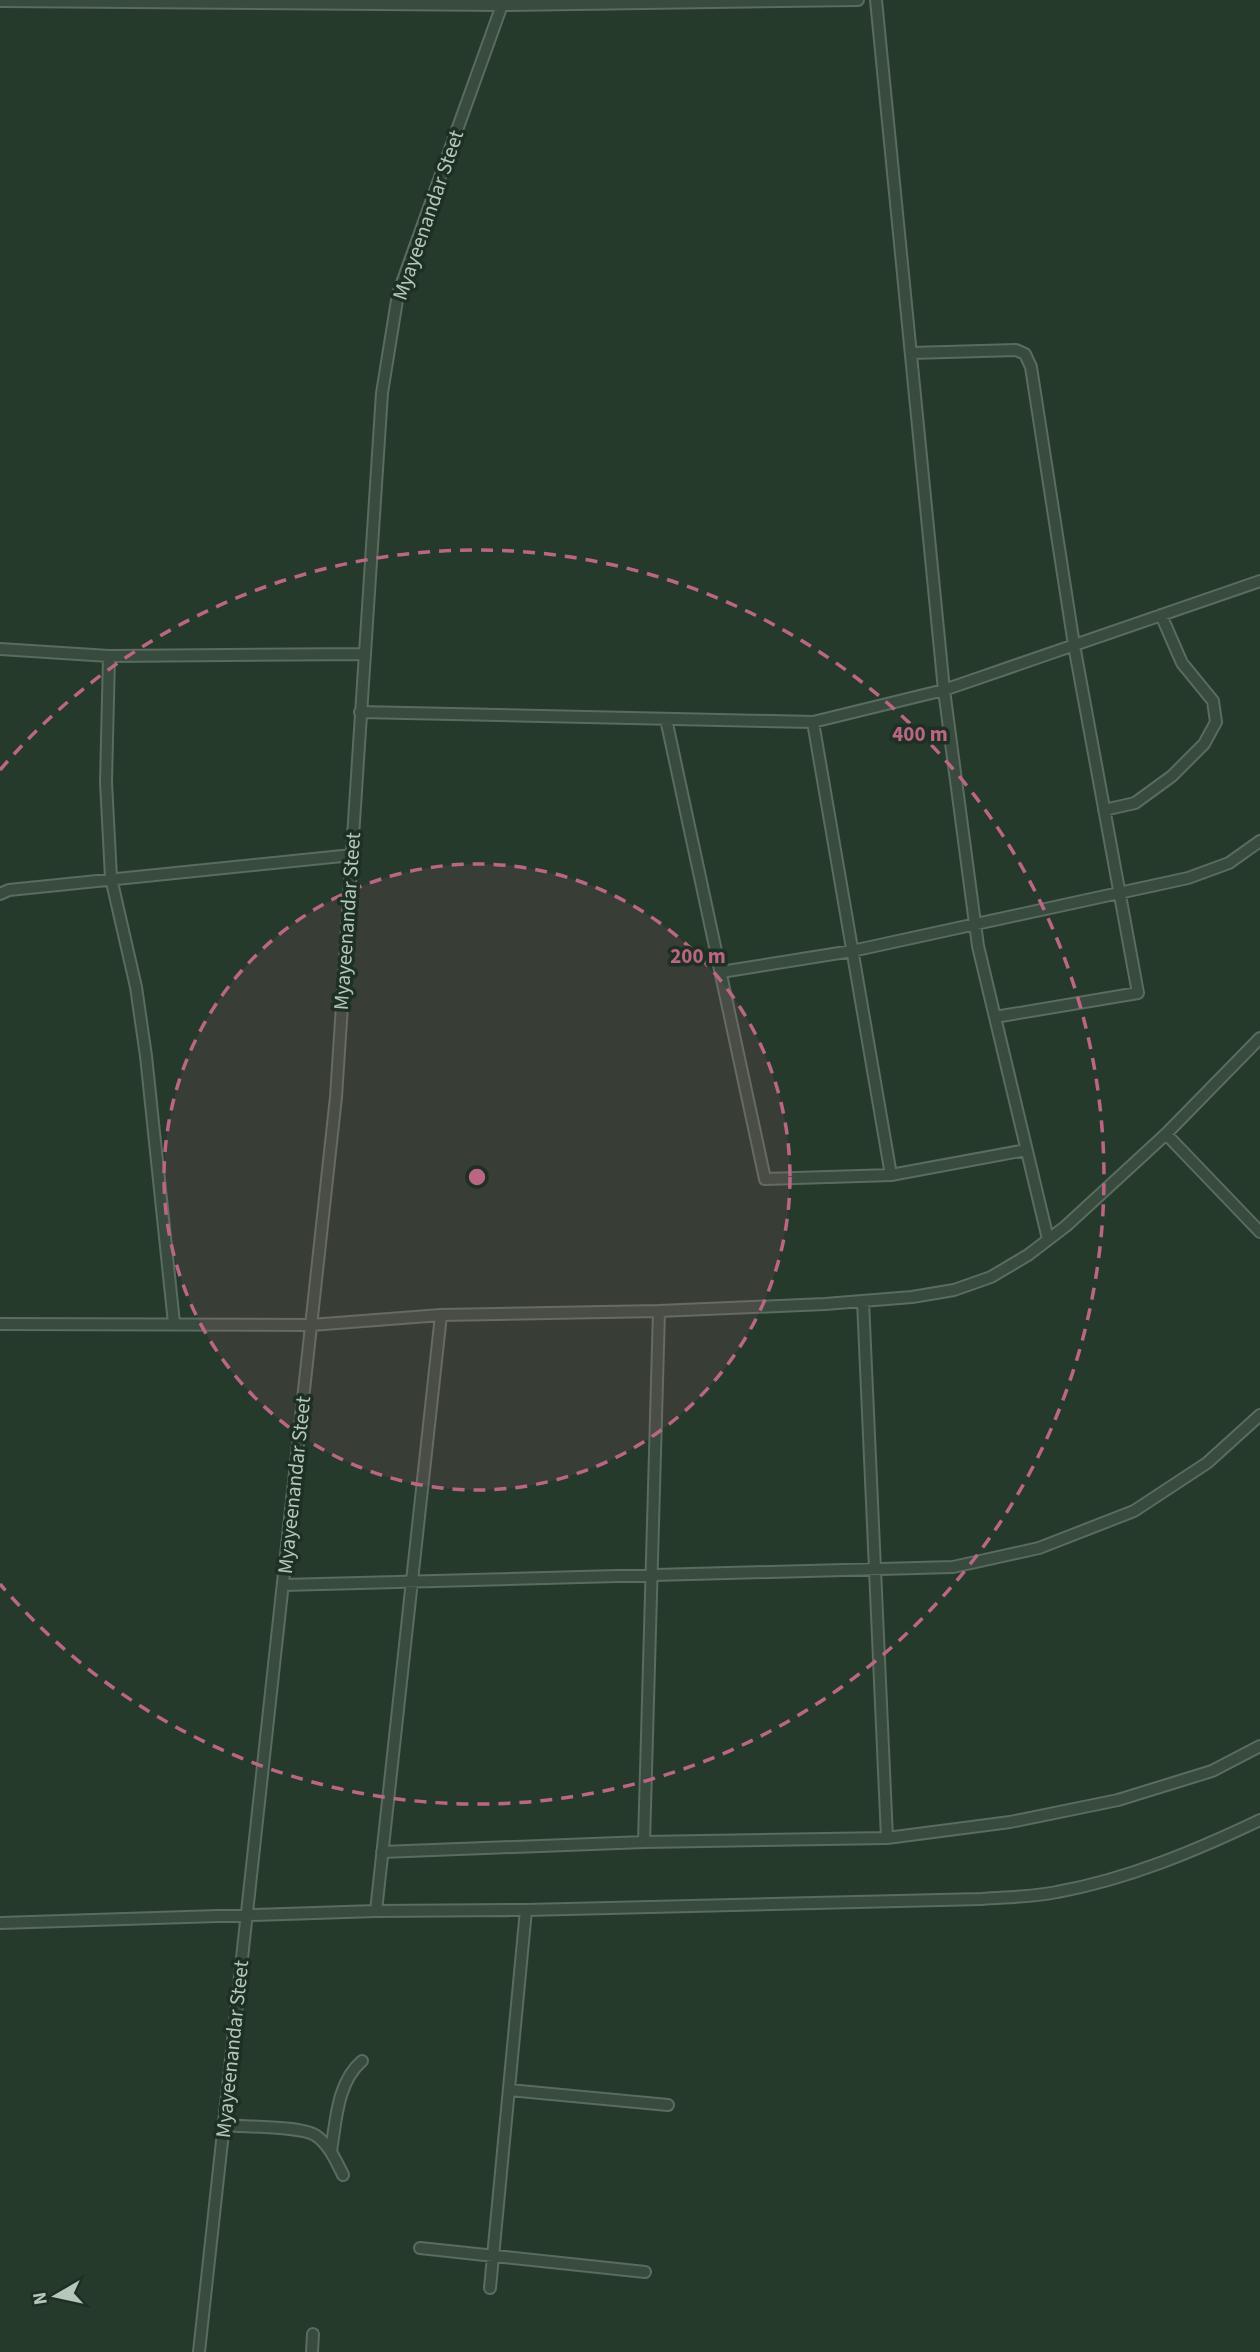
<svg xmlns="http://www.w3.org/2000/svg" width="1260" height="2352" font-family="'Source Sans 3',sans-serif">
<rect width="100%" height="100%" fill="#263a2b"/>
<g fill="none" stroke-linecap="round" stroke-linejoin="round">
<defs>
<path id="minor" d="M876 0 944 690 978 946 1048 1239
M0 1 502 5 398 294 382 393 336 1097 199 2352
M502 5 858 0
M911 353 1016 350 1025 354 1031 367 1074 645 1138 993 995 1017
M0 649 109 656 364 654
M109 656 106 782 111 878 136 987 146 1056 174 1323
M360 712 813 722 944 690 1260 581
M666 719 765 1179 891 1175 1026 1150
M813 722 891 1175
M1104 810 1135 803 1172 776 1204 744 1216 722 1213 701 1182 663 1161 615
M0 894 9 890 352 855
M721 972 852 951 1188 878 1229 863 1260 841
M1166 1134 1260 1232
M863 1301 887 1838
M0 1324 311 1325 441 1315 659 1311 825 1304 912 1297 954 1290 991 1277 1028 1255 1066 1226 1166 1134 1260 1038
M283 1585 953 1567 1039 1548 1134 1511 1207 1463 1260 1415
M644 1842 659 1311
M382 1852 644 1842 887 1838 1010 1822 1118 1800 1212 1771 1260 1746
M376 1911 441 1315
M0 1923 376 1911 526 1910 982 1899C1006 1897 1033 1897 1057 1892 1128 1879 1195 1851 1260 1820
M509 2090 668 2105
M223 2125C244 2127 300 2126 315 2135 329 2144 336 2161 343 2175
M331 2151C336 2121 337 2082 362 2061
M420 2248 645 2272
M490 2288 526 1910
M312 2352 313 2334"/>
</defs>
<!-- minor casing -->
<use href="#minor" stroke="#5a6b5f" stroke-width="14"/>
<!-- minor -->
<use href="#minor" stroke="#394b3e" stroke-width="10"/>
</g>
<!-- distance rings -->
<circle cx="477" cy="1177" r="313" fill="#bc6686" fill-opacity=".12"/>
<g fill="none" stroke="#bc6686" stroke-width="3.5" stroke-dasharray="12 9">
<circle cx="477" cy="1177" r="313"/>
<path d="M0 770A627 627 0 1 1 0 1584"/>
</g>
<g text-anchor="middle" stroke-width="7" stroke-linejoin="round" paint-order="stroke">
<!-- street labels -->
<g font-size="21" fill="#b5c6ba" stroke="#1e3023">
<text transform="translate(428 215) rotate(-71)" y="7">Myayeenandar Steet</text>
<text transform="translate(347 921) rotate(-86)" y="7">Myayeenandar Steet</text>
<text transform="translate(294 1485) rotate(-84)" y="7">Myayeenandar Steet</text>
<text transform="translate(232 2049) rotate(-84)" y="7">Myayeenandar Steet</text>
</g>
</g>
<circle cx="477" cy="1177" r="10" fill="#bc6686" stroke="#1e3023" stroke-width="3.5"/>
<g font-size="21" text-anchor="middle" font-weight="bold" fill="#bc6686" stroke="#1e3023" stroke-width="7" stroke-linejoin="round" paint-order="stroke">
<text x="920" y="741">400 m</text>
<text x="698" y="963">200 m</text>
</g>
<!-- north arrow -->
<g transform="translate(56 2296) rotate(261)" stroke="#1e3023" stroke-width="5" paint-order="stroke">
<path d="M0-5L12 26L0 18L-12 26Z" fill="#b5c6ba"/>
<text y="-10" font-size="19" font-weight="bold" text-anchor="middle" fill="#b5c6ba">N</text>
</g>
</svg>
